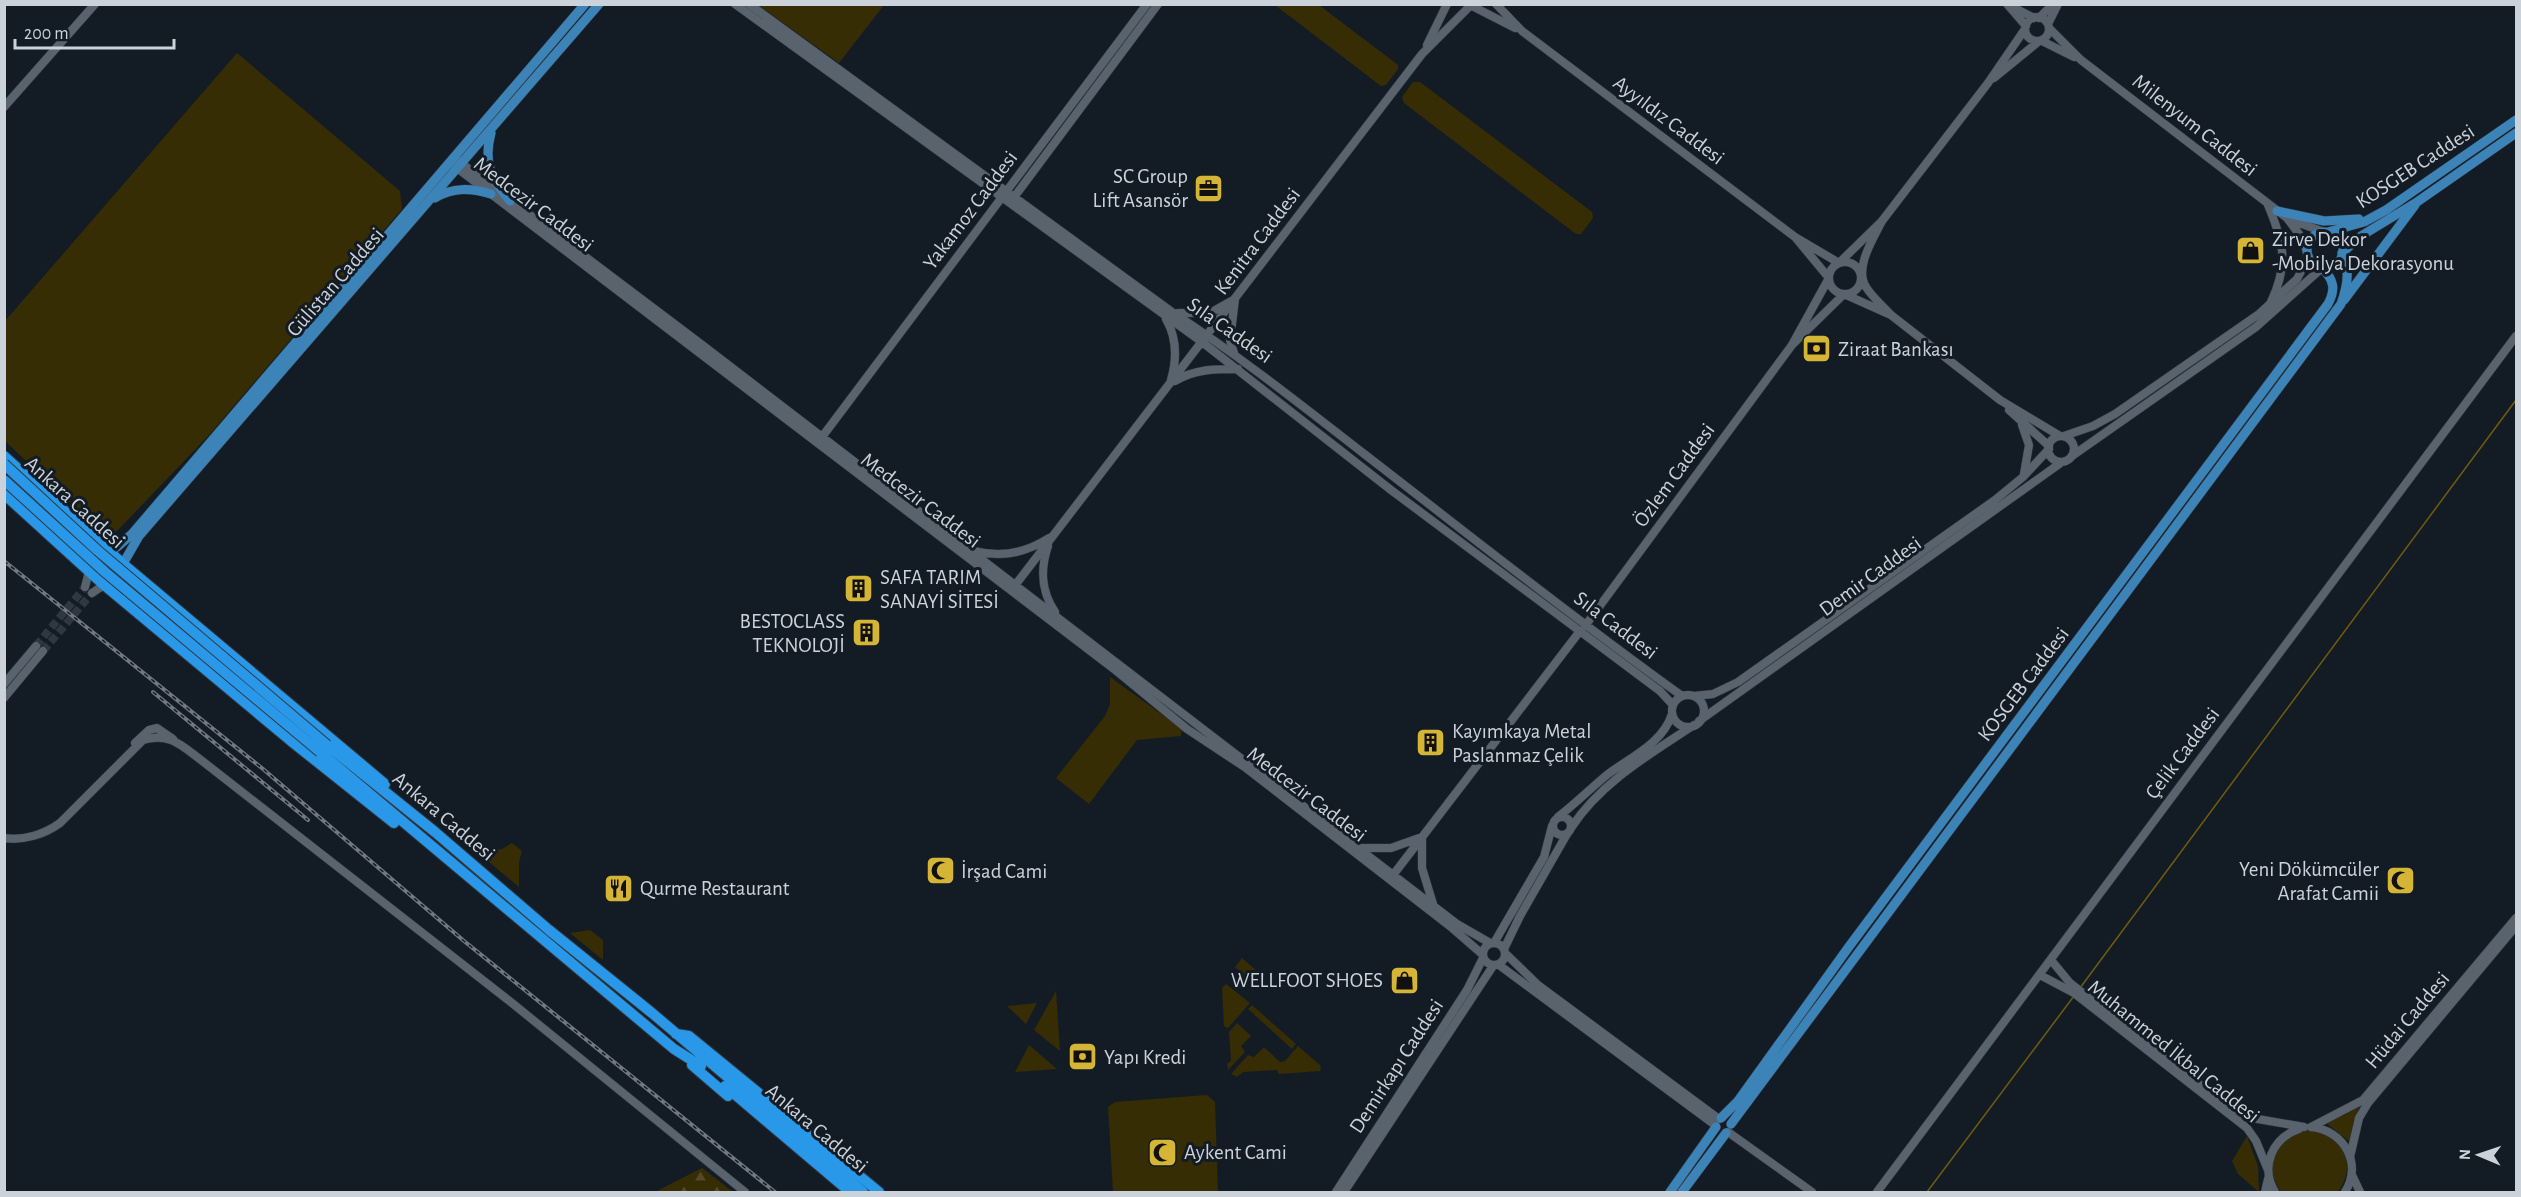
<svg xmlns="http://www.w3.org/2000/svg" width="2521" height="1197" font-family="'Alegreya Sans',sans-serif">
<defs>
<pattern id="forest-firs" width="22" height="20" patternUnits="userSpaceOnUse" patternTransform="scale(1.5)"><rect width="22" height="20" fill="#372d04"/><path d="M5 1l3.5 6h-7zM16 11l3.5 6h-7z" fill="#534b28"/></pattern>
</defs>
<rect width="100%" height="100%" fill="#131c25"/>
<!-- grass -->
<path fill="#372d04" d="M758 5H884L839 63Z
M1275 5H1319L1398 65V69L1386 85 1381 86Z
M237 53 400 191 402 209 210 434 119 529C112 535 105 533 98 529L5 441V321Z
M1413 82H1420L1592 212 1593 218 1581 234H1576L1404 103 1402 97Z
M1110 677 1182 729 1181 736 1137 740 1089 804 1056 778 1105 716 1110 704Z
M512 843 522 851 519 862V887L477 852 502 849Z
M590 930 603 940V960L570 933Z
M1242 958 1258 972 1250 981 1235 967Z
M1226 984 1250 1003 1228 1028 1224 1026 1222 988Z
M1056 991 1060 1051 1034 1030Z
M1037 1003 1026 1024 1007 1006Z
M1252 1005 1296 1044 1292 1049 1248 1009Z
M1237 1023 1251 1036 1241 1046 1245 1052 1228 1070 1227 1064 1231 1061 1229 1032Z
M1029 1045 1057 1069 1015 1072Z
M1298 1046 1321 1066 1320 1071 1279 1074 1277 1070 1243 1072 1237 1077 1231 1074 1248 1055 1254 1057 1264 1047 1280 1062 1285 1061Z
M1207 1095 1215 1102 1218 1192H1113L1108 1107 1115 1102Z
M2361 1104 2353 1123 2350 1142 2325 1122 2345 1115Z
M2311 1130C2343 1137 2358 1164 2338 1192H2281C2261 1163 2277 1134 2311 1130Z
M2247 1136 2258 1166 2259 1192 2238 1174 2232 1161Z"/>
<!-- forest -->
<path fill="url(#forest-firs)" d="M702 1168 733 1192H655Z"/>
<g fill="none" stroke-linecap="round" stroke-linejoin="round">
<!-- stream -->
<path stroke="#6f5d0c" stroke-width="1.5" d="M2080 988 2516 400
M1927 1192 2074 996"/>
<!-- minor-tunnel -->
<path stroke="#2f3740" stroke-width="8" stroke-dasharray="8 4" stroke-linecap="butt" d="M36 646 85 587
M43 651 92 593"/>
<defs>
<path id="minor" d="M735 4 1202 342 1391 490 1660 691 1673 705
M749 4 1172 312C1238 355 1300 404 1363 453 1468 534 1573 618 1682 696
M1496 4 1522 31 1795 237
M2007 4 2026 26
M2009 5 2034 18
M1474 7 1515 28
M2025 29a12 12 0 1 1 24 0a12 12 0 1 1-24 0Z
M2039 18 2053 4
M2048 24 2058 4
M2049 28 2081 60 2287 218 2299 234 2306 249
M2042 41 2074 57
M1427 45 1447 4
M1994 78 2038 42
M4 107 95 4
M457 160 701 344 1457 924 1490 943
M453 165 1114 669 1187 729 1246 768 1451 927 1482 954
M1012 200 1158 4
M2268 205C2284 243 2289 264 2271 302
M2291 220 2324 232
M1882 221C1873 239 1854 268 1866 287 1872 297 1883 306 1891 315L1844 294 1792 345 1829 278 1795 237 1839 263Z
M1882 221 1988 83 2025 29
M1829 278a16 16 0 1 1 32 0a16 16 0 1 1-32 0Z
M1178 313H1210L1235 299 1230 340 1234 353
M1891 315 2000 400 2060 436
M1166 319C1177 338 1177 359 1171 380
M1175 381C1195 369 1215 369 1238 369
M2009 410 2049 446
M2022 425 2029 445 2024 474
M2064 436 2093 426 2115 414 2259 314 2297 279 2308 258
M2048 449a13 13 0 1 1 26 0a13 13 0 1 1-26 0Z
M822 437 1147 4
M2072 456 2256 327 2322 268
M1048 546C1040 570 1041 591 1055 612
M975 551C1001 558 1027 552 1049 538
M85 587 89 572
M1013 588 1422 54 1468 8
M92 593 104 585
M1585 626 1792 345
M4 684 36 646
M1672 711a16 16 0 1 1 32 0a16 16 0 1 1-32 0Z
M1694 696 1713 694 1738 682 1995 500 2023 477 2049 449
M4 698 43 651
M1699 721 2062 462
M135 743 149 730 157 728 173 739
M1553 826a9 9 0 1 1 18 0a9 9 0 1 1-18 0Z
M1558 817C1576 803 1591 788 1608 774 1631 757 1663 743 1672 714
M1571 828C1600 783 1650 754 1694 725
M4 838C24 841 45 834 60 823L143 740C169 732 181 745 201 760L512 1003 745 1192
M1361 848H1391L1422 837V868L1433 904
M1390 879 1580 631
M1483 954a11 11 0 1 1 22 0a11 11 0 1 1-22 0Z
M1494 943 1544 857 1552 826
M1504 949 1520 916 1567 834
M1505 953 1538 985 1719 1119
M2051 960 2070 983 2231 1109 2252 1118 2304 1127
M1499 965 1715 1125
M2040 975 2074 993 2247 1128 2256 1141 2268 1170
M2311 1127 2363 1100 2516 918
M2311 1127C2344 1130 2363 1164 2345 1192
M1728 1132 1812 1192
M2350 1157 2359 1118 2368 1103 2516 926
M2352 1175 2360 1192
M1336 1192 1467 990 1483 958
M1344 1192 1493 966
M1877 1192 2516 336
M2265 1192 2268 1179
M2275 1192C2260 1167 2272 1138 2299 1129"/>
<path id="major" d="M491 133C483 162 491 179 510 201
M435 198C453 187 471 188 491 194
M2277 211 2324 221 2359 219
M2307 250a18 18 0 1 1 36 0a18 18 0 1 1-36 0Z
M2328 232 2364 222 2386 210 2516 120
M2344 300 2415 205
M105 552 117 547 132 534 585 4
M120 569 139 536 599 4
M1721 1118 1738 1101 1848 948 2328 304C2336 289 2334 280 2322 268
M1731 1124 2341 304C2347 288 2351 269 2342 253L2361 236 2417 202 2516 133
M1670 1192 1716 1127
M1682 1192 1726 1133"/>
<path id="highway" d="M4 456 122 563 385 784
M4 494 104 585 291 741 394 823
M327 745 435 832 549 930 652 1013 863 1192
M320 752 674 1049 701 1066
M676 1034 689 1036 879 1192
M692 1065 728 1096
M725 1086 850 1192"/>
</defs>
<!-- minor casing -->
<use href="#minor" stroke="#32383f" stroke-width="9"/>
<!-- major casing -->
<use href="#major" stroke="#32383f" stroke-width="10"/>
<!-- highway casing -->
<use href="#highway" stroke="#32383f" stroke-width="12"/>
<!-- minor -->
<use href="#minor" stroke="#58636e" stroke-width="8"/>
<!-- major -->
<use href="#major" stroke="#3c83b8" stroke-width="9"/>
<!-- highway -->
<use href="#highway" stroke="#2998e9" stroke-width="10"/>
<defs>
<path id="rail" d="M4 561 263 769 464 941 775 1192
M153 692 308 820"/>
</defs>
<!-- rail casing -->
<use href="#rail" stroke="#717880" stroke-width="4"/>
<!-- rail -->
<use href="#rail" stroke="#131c25" stroke-width="1.5" stroke-dasharray="4.5" stroke-linecap="butt"/>
<defs>
<path id="highway-bridge" d="M4 464 97 550 327 745
M4 480 105 572 320 752"/>
</defs>
<!-- highway-bridge casing -->
<use href="#highway-bridge" stroke="#32383f" stroke-width="12" stroke-linecap="butt"/>
<!-- highway-bridge -->
<use href="#highway-bridge" stroke="#2998e9" stroke-width="10"/>
</g>
<!-- icons -->
<defs>
<symbol id="office-square" viewBox="-11 -11 22 22"><rect x="-9" y="-9" width="18" height="18" rx="4" fill="#d5b535" stroke="#131c25"/><path d="M-6-3h4V-5.5h4V-3h4V5H-6ZM-1-4.5V-3h2v-1.5ZM-6 0V1H6V0Z" fill="#111"/></symbol>
<symbol id="shop-square" viewBox="-11 -11 22 22"><rect x="-9" y="-9" width="18" height="18" rx="4" fill="#d5b535" stroke="#131c25"/><path d="M-5-2.5h2.3a2.7 3.5 0 0 1 5.4 0H5L5.5 6h-11ZM-1.5-2.5h3a1.5 2.3 0 0 0-3 0Z" fill="#111"/></symbol>
<symbol id="bank-square" viewBox="-11 -11 22 22"><rect x="-9" y="-9" width="18" height="18" rx="4" fill="#d5b535" stroke="#131c25"/><path d="M-6-4H6V4H-6ZM0-2.3a2.3 2.3 0 1 0 0 4.6a2.3 2.3 0 1 0 0-4.6Z" fill="#111"/></symbol>
<symbol id="building-square" viewBox="-11 -11 22 22"><rect x="-9" y="-9" width="18" height="18" rx="4" fill="#d5b535" stroke="#131c25"/><path d="M-4-6H4V6H1V3H-1V6H-4ZM-2.5-4.3h1.7v1.8h-1.7ZM.8-4.3h1.7v1.8H.8ZM-2.5-1h1.7V.8h-1.7ZM.8-1h1.7V.8H.8Z" fill="#111"/></symbol>
<symbol id="mosque-square" viewBox="-11 -11 22 22"><rect x="-9" y="-9" width="18" height="18" rx="4" fill="#d5b535" stroke="#131c25"/><path d="M3.5-4.9A6 6 0 1 0 3.5 4.9A5 5 0 1 1 3.5-4.9Z" fill="#111"/></symbol>
<symbol id="restaurant-square" viewBox="-11 -11 22 22"><rect x="-9" y="-9" width="18" height="18" rx="4" fill="#d5b535" stroke="#131c25"/><path d="M-5-6h1v4h1v-4h1v4h1v-4h1v5L-1.5 .5V6h-2V.5L-5-1ZM5-6V6H3V1.5H1.5Q1.5-4 5-6Z" fill="#111"/></symbol>
</defs>
<g fill-rule="evenodd">
<use href="#office-square" x="1192" y="172" width="33" height="33"/>
<use href="#shop-square" x="2234" y="234" width="33" height="33"/>
<use href="#bank-square" x="1800" y="332" width="33" height="33"/>
<use href="#building-square" x="842" y="572" width="33" height="33"/>
<use href="#building-square" x="850" y="616" width="33" height="33"/>
<use href="#building-square" x="1414" y="726" width="33" height="33"/>
<use href="#mosque-square" x="924" y="854" width="33" height="33"/>
<use href="#mosque-square" x="2384" y="864" width="33" height="33"/>
<use href="#restaurant-square" x="602" y="872" width="33" height="33"/>
<use href="#shop-square" x="1388" y="964" width="33" height="33"/>
<use href="#bank-square" x="1066" y="1040" width="33" height="33"/>
<use href="#mosque-square" x="1146" y="1136" width="33" height="33"/>
</g>
<g text-anchor="middle" stroke-width="6" stroke-linejoin="round" paint-order="stroke">
<!-- street labels -->
<g font-size="21" fill="#ccd2d9" stroke="#131c25">
<text transform="translate(1669 120) rotate(37)" y="7">Ayyıldız Caddesi</text>
<text transform="translate(2195 125) rotate(38)" y="7">Milenyum Caddesi</text>
<text transform="translate(2415 166) rotate(-33)" y="7">KOSGEB Caddesi</text>
<text transform="translate(534 204) rotate(37)" y="7">Medcezir Caddesi</text>
<text transform="translate(970 210) rotate(-53)" y="7">Yakamoz Caddesi</text>
<text transform="translate(1257 241) rotate(-53)" y="7">Kenitra Caddesi</text>
<text transform="translate(335 282) rotate(-49)" y="7">Gülistan Caddesi</text>
<text transform="translate(1230 330) rotate(35)" y="7">Sıla Caddesi</text>
<text transform="translate(1674 475) rotate(-54)" y="7">Özlem Caddesi</text>
<text transform="translate(921 500) rotate(37)" y="7">Medcezir Caddesi</text>
<text transform="translate(75 502) rotate(42)" y="7">Ankara Caddesi</text>
<text transform="translate(1870 576) rotate(-36)" y="7">Demir Caddesi</text>
<text transform="translate(1616 625) rotate(37)" y="7">Sıla Caddesi</text>
<text transform="translate(2023 684) rotate(-53)" y="7">KOSGEB Caddesi</text>
<text transform="translate(2182 753) rotate(-53)" y="7">Çelik Caddesi</text>
<text transform="translate(1307 794) rotate(37)" y="7">Medcezir Caddesi</text>
<text transform="translate(444 816) rotate(40)" y="7">Ankara Caddesi</text>
<text transform="translate(2407 1020) rotate(-50)" y="7">Hüdai Caddesi</text>
<text transform="translate(2174 1051) rotate(39)" y="7">Muhammed İkbal Caddesi</text>
<text transform="translate(1396 1066) rotate(-57)" y="7">Demirkapı Caddesi</text>
<text transform="translate(817 1128) rotate(40)" y="7">Ankara Caddesi</text>
</g>
<!-- poi labels -->
<g font-size="21" fill="#ccd2d9" stroke="#131c25" text-anchor="start">
<text x="1188" y="183" text-anchor="end">SC Group<tspan x="1188" dy="24">Lift Asansör</tspan></text>
<text x="2272" y="246">Zirve Dekor<tspan x="2272" dy="24">-Mobilya Dekorasyonu</tspan></text>
<text x="1838" y="356">Ziraat Bankası</text>
<text x="880" y="584">SAFA TARIM<tspan x="880" dy="24">SANAYİ SİTESİ</tspan></text>
<text x="845" y="628" text-anchor="end">BESTOCLASS<tspan x="845" dy="24">TEKNOLOJİ</tspan></text>
<text x="1452" y="738">Kayımkaya Metal<tspan x="1452" dy="24">Paslanmaz Çelik</tspan></text>
<text x="2379" y="876" text-anchor="end">Yeni Dökümcüler<tspan x="2379" dy="24">Arafat Camii</tspan></text>
<text x="961" y="878">İrşad Cami</text>
<text x="640" y="895">Qurme Restaurant</text>
<text x="1383" y="987" text-anchor="end">WELLFOOT SHOES</text>
<text x="1104" y="1064">Yapı Kredi</text>
<text x="1184" y="1159">Aykent Cami</text>
</g>
</g>
<!-- border -->
<rect width="2521" height="1197" fill="none" stroke="#ccd2d9" stroke-width="12"/>
<!-- north arrow -->
<g transform="translate(2479 1155) rotate(272)" stroke="#131c25" stroke-width="4.5" paint-order="stroke">
<path d="M0-4.5L10 22L0 15L-10 22Z" fill="#ccd2d9"/>
<text y="-9" font-size="16" font-weight="bold" text-anchor="middle" fill="#ccd2d9">N</text>
</g>
<!-- scale -->
<path d="M15 39v9h159v-9" fill="none" stroke="#ccd2d9" stroke-width="3"/>
<text x="24" y="39" font-size="18" fill="#ccd2d9" stroke="#131c25" stroke-width="4.5" paint-order="stroke">200 m</text>
</svg>
